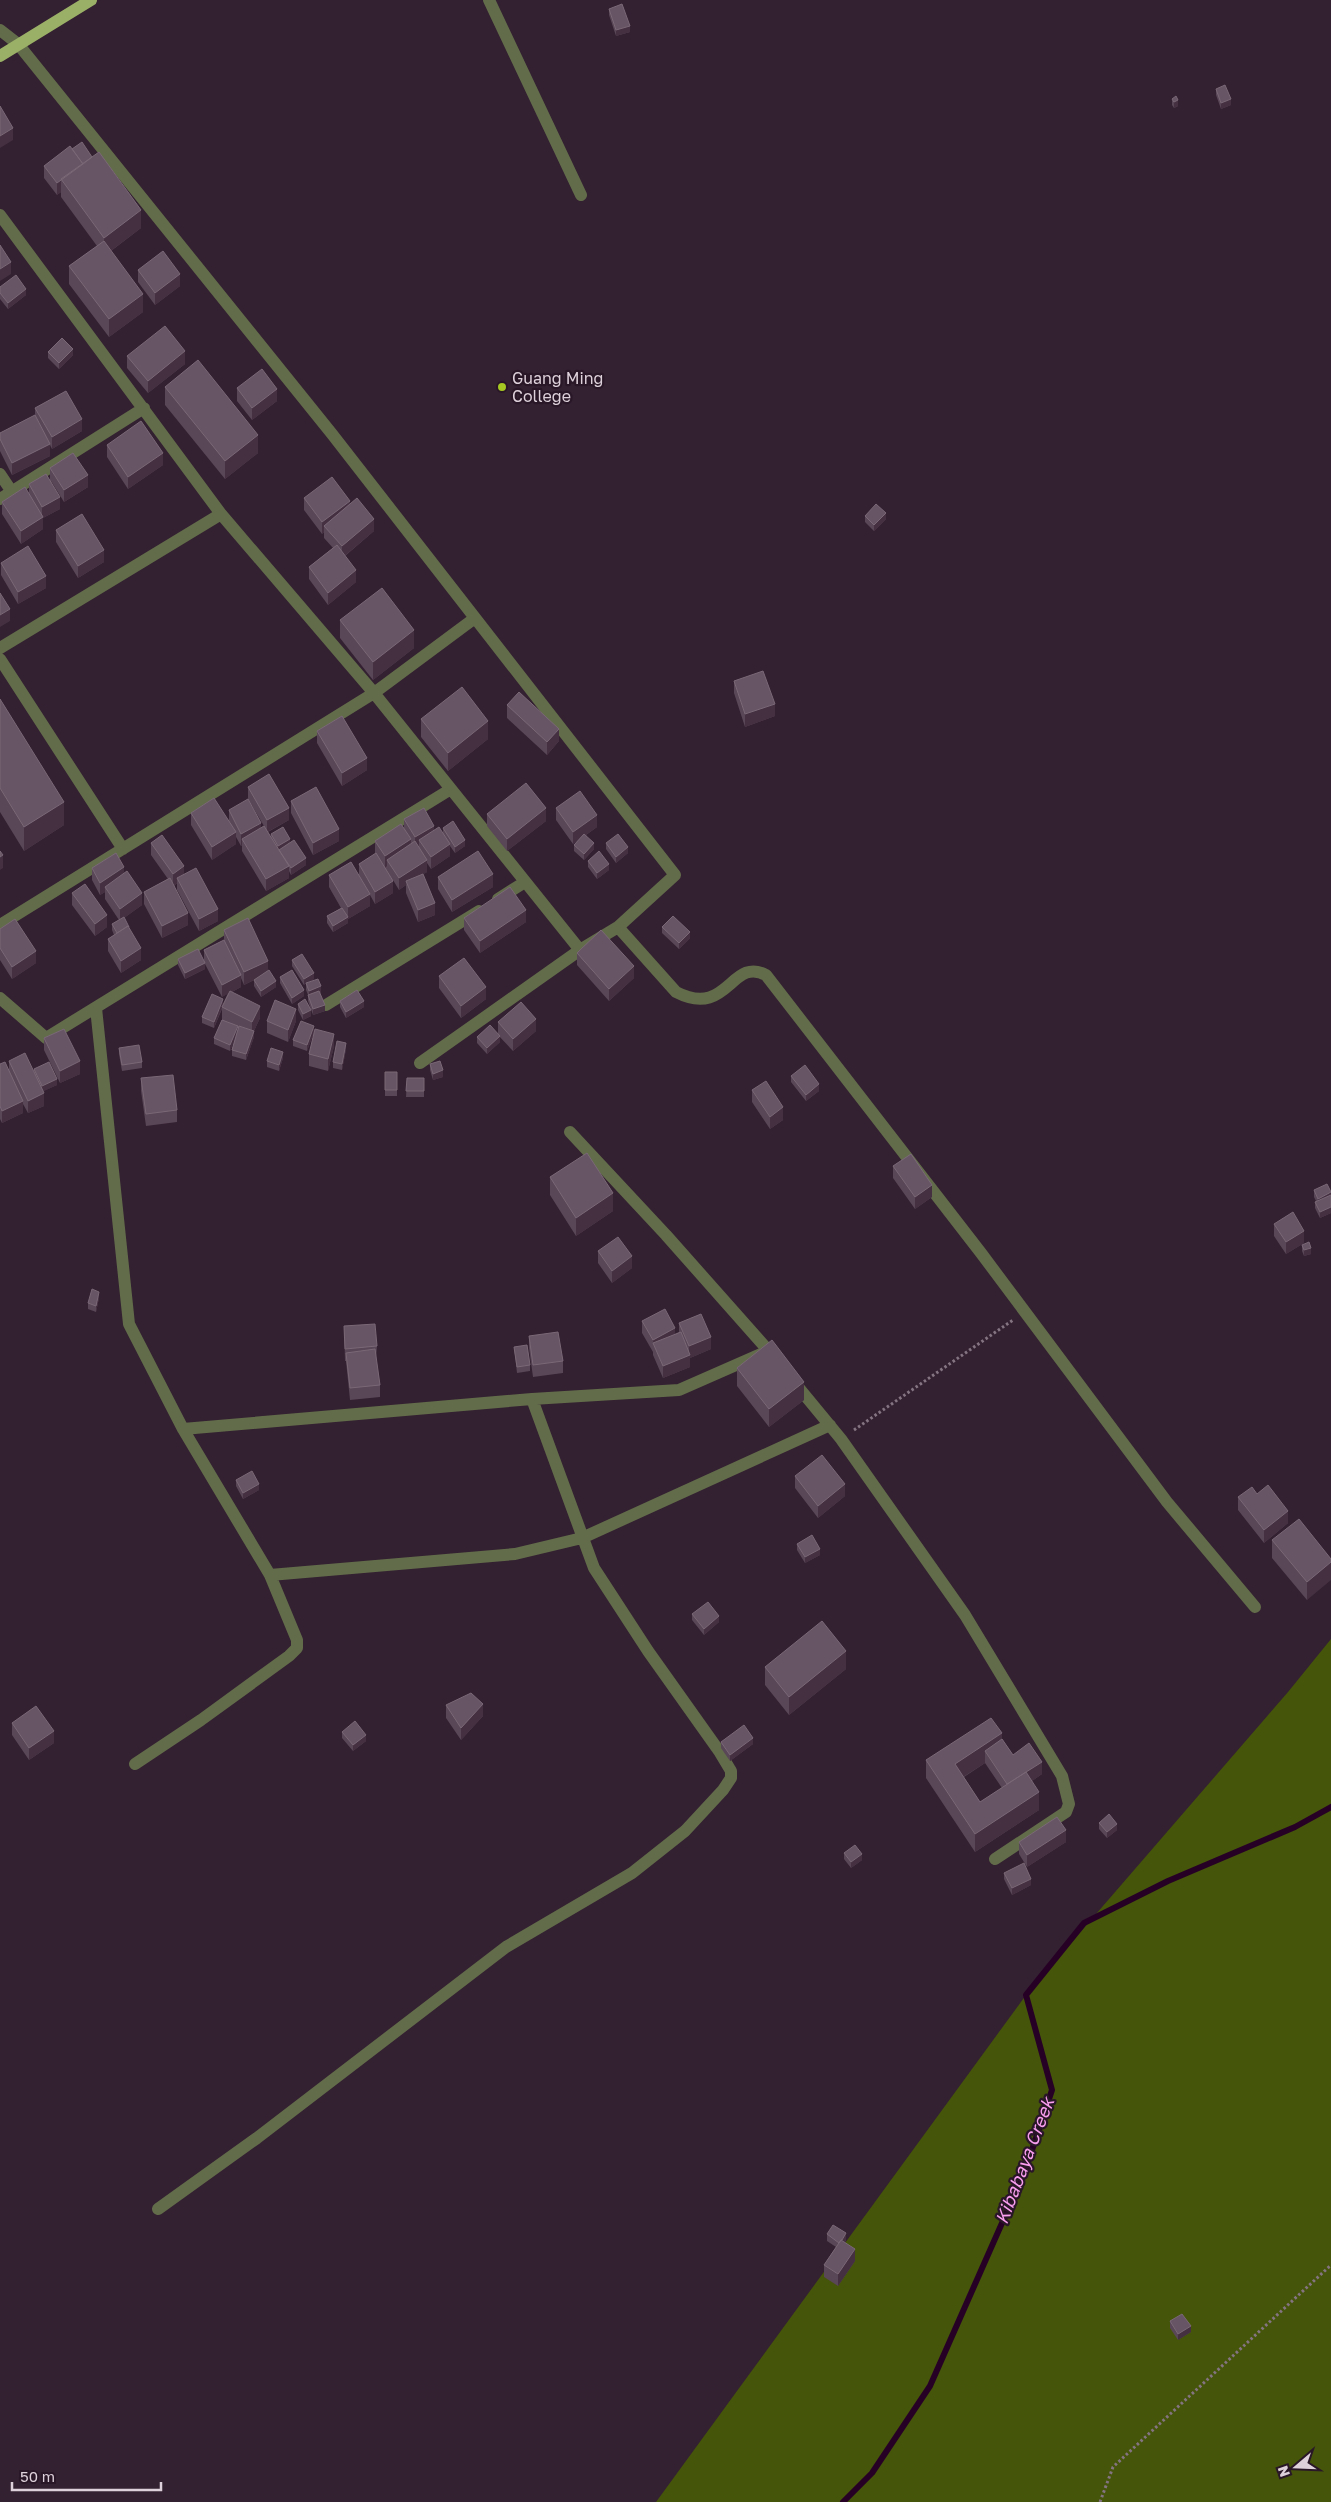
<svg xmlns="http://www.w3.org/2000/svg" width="1331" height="2502" font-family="'Golos Text',sans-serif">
<rect width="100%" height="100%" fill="#332031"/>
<!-- green -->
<path fill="#45550a" d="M1331 1639V2502H656L1026 1995 1288 1692Z"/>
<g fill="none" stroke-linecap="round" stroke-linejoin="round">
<!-- stream -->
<path stroke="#270025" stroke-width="6" d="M843 2502 872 2473 930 2386 1025 2171 1052 2090 1026 1995 1084 1923 1168 1881 1295 1827 1331 1807"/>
<!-- path -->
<path stroke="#847482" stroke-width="3" stroke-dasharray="2.5 2.5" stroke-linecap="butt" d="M854 1430 1013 1320
M1100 2502 1113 2467 1331 2265"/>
<!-- minor -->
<path stroke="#626c4a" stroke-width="12" d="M489 0 581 195
M0 30 18 44 332 434 675 875 618 927 580 950 420 1063
M0 215 221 514 374 693 580 950
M0 474 12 492
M0 499 144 408
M0 648 221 514
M0 659 123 849
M498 899 525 882
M0 925 374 693 475 618
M618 927 676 992C728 1019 731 956 766 975L981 1253 1167 1502 1255 1607
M0 998 46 1038 451 789
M326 1005 479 911
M96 1008 129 1324 183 1429 270 1575 297 1640V1648L289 1656 201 1720 135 1764
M570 1132 666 1235 775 1358
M794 1382 841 1439 965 1615 1062 1776 1069 1804 1066 1812 995 1859
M183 1429 532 1399 679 1390 761 1354
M270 1575 515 1554 582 1538 830 1425
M158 2209 257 2138 506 1947 632 1873 685 1831 723 1790 731 1778V1771L719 1751 648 1651 594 1568 532 1399"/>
<!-- major -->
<path stroke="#9bb067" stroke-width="12" d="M0 56 91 0"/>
</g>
<!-- wall -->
<path fill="#594656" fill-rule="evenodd" d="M609 9 630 32 616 36 609 15Z
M1216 89 1231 105 1221 109 1216 95Z
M1172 99 1178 106 1174 108 1172 105Z
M44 166 141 228 111 251 143 312 109 337 69 284V266L97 246 61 197V192L57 195 44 178Z
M138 270 180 286 155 305 138 282Z
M0 287 26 295 8 309 0 299Z
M48 352 73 355 59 369 48 358Z
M127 356 185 364 148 393 127 368Z
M165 387 258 453 225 479 165 405Z
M237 388 277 401 252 420 237 401Z
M35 408 82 431 52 449 50 445V456L12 475 0 451V433L35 417Z
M107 445 163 465 128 489 107 457Z
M50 468 88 487 64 502 51 481 60 509 43 518V529L21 544 2 514V502L29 494V484L50 480Z
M304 498 350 504 374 531 345 556 356 582 328 605 309 579V567L333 548 324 538V532L322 534 304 510Z
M865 516 886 519 874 531 865 522Z
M56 530 104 562 78 578 56 542Z
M1 563 46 588 18 604 1 575Z
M340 620 414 648 373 680 340 638Z
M734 681 775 716 745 727 734 693Z
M0 699 64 825 24 851 0 812Z
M507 705 559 741 547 755 507 718Z
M421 719 488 739 448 771 421 737Z
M317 731 367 770 342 786 317 743Z
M248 787 289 820 268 832 271 837V834L290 842 306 865 291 875 289 871V878L266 891 242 851V845L241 846 236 837V844L212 860 191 825V813L229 820V810L261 828 264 826 248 799Z
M291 801 339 841 313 855 291 813Z
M556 808 597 827 586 835 594 849 584 860 574 851V845L578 840 573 844 556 820Z
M487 814 546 821 507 851 487 826Z
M404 819 434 830 443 833V828L465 846 455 853 450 846V856L431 869 427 863V872L423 874 435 915 418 922 406 893V885L399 890 393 880V893L375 904 370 895V906L348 919V923L333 932 327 923V916L341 908 329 887V875H359V864L375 854V841L404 829Z
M151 843 184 874 218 921 199 931 177 890V883L174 886 188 925 162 938 144 904V892L168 879 151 855Z
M606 843 628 853 616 863 606 849Z
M588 861 609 870 597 879 588 867Z
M92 868 124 873 142 905 124 918 141 960 121 973 108 951V939L114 935 112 930V924L119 920 105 899V892L100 895 92 880Z
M438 877 493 887 452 912 438 889Z
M72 893 107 927 95 936 72 905Z
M464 918 526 922 480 953 464 930Z
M662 927 690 938 679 949 662 933Z
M0 929 36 963 12 979 0 960Z
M224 930 268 970 276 987 261 997 254 986V980L244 985 241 978V987L232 992 260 1018 254 1031V1037L246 1060 232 1056V1050L235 1038 230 1051 214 1044V1038L222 1020V1009L214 1028 202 1023V1017L223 1004 228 993 222 997 205 964V969L185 979 178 965V959L204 962V950L224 941Z
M577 953 634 978 609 1001 577 965Z
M292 960 314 979 306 983 321 992 320 993 325 1011 313 1015 308 1001V995L306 990V983L304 985 292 966Z
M439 976 486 999 461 1018 439 988Z
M280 977 304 996 292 1004 280 983Z
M340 1001 364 1007 346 1018 340 1007Z
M298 1004 311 1016 303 1020 298 1010Z
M267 1021H296L288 1042 267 1033Z
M498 1022 536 1031 513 1051 498 1035Z
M314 1032 307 1051 293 1046V1040Z
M477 1037 500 1042 487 1054 477 1043Z
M44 1038 80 1074 60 1083 44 1050Z
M334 1046 328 1071 309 1066V1054Z
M119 1048 142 1062V1068L122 1071 119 1054Z
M346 1049 342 1070 333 1068V1062Z
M283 1058 279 1071 267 1067V1061Z
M9 1061 34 1072V1069L57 1085 43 1091 44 1106 28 1113 23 1104V1113L2 1123 0 1119V1064L9 1071Z
M430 1064 443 1077 433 1080 430 1070Z
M385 1072H397V1096H385Z
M791 1076 819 1091 806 1101 791 1082Z
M141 1078 177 1110V1122L146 1126 141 1091Z
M407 1078H424V1097H406Z
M752 1090 783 1120 770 1129 752 1102Z
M893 1166 932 1197 915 1209 893 1178Z
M550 1177 613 1211 576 1236 550 1195Z
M1314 1190 1331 1192V1213L1320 1218 1315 1208V1202L1316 1201 1314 1197Z
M1274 1224 1304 1243 1286 1254 1274 1236Z
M1302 1245 1311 1254 1304 1256 1302 1251Z
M598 1251 632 1268 612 1283 598 1263Z
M99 1298 96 1312 88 1309V1303Z
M642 1321 675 1334 679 1332V1323L711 1349 690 1358V1367L663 1378 653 1355V1352L642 1333Z
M344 1326 377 1346 376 1359 380 1385V1397L350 1400 346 1361H345Z
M529 1336 563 1361V1373L533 1377 529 1348Z
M514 1347 530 1365V1371L517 1373Z
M737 1368 804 1400 769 1427 737 1386Z
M795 1476 845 1496 818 1518 795 1488Z
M236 1480 259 1490 243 1499 236 1486Z
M1257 1494 1288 1523 1264 1543 1238 1510V1497Z
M1272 1540 1331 1559 1307 1600 1272 1558Z
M797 1544 820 1555 805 1563 797 1550Z
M692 1614 719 1622 704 1635 692 1620Z
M765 1667 846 1669 789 1715 765 1685Z
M446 1705 483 1716 461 1740 446 1718Z
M12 1723 54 1743 29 1760 12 1735Z
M342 1732 366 1741 353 1751 342 1738Z
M1002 1739 1013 1755 1042 1774 1032 1781 1039 1810 975 1852 926 1778V1760ZM985 1763 1002 1788 980 1802 964 1777Z
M721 1742 753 1744 730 1761 721 1748Z
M1099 1823 1117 1830 1107 1838 1099 1829Z
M1019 1842H1066L1027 1867 1019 1854Z
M844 1853 862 1860 851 1868 844 1859Z
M1004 1873 1031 1885 1012 1895 1004 1879Z
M827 2234 846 2240 845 2242 855 2261 838 2286 824 2277V2265L836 2247 827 2241Z
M1170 2321 1191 2332 1178 2340 1170 2328Z"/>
<!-- shaded-wall -->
<path fill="#443041" d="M630 26V32L616 36V30Z
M1231 99V105L1221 109V103Z
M1178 100V106L1174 108V102Z
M13 128V140L0 148V136Z
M61 180V192L57 195V183Z
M141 210V228L104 256V238Z
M11 262V274L0 281V269Z
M180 274V286L155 305V293Z
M26 289V295L8 309V303Z
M143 294V312L109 337V319Z
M73 349V355L59 369V363Z
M185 351V364L148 393V381Z
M277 389V401L252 420V408Z
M82 419V431L52 449V437Z
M258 435V453L225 479V461Z
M50 444V456L12 475V463Z
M163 453V465L128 489V477Z
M88 475V487L64 502V490Z
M60 497V509L43 518V529L21 544V531L42 518V507Z
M350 501V513L324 526V532L322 534V522Z
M886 513V519L874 531V525Z
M374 519V531L342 558V546Z
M104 550V562L78 578V566Z
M356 570V582L328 605V593Z
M46 576V588L18 604V592Z
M10 609V621L0 627V615Z
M414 630V648L373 680V662Z
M775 704V716L745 727V714Z
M488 721V739L448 771V753Z
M559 729V741L547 755V742Z
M367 758V770L342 786V773Z
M64 802V825L24 851V827Z
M289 808V820L267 832V820Z
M546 808V821L507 851V839Z
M597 815V827L573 844V832Z
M261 823V835L242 839V845L241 846V834Z
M434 826V838L419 840V846L415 849V837Z
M339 829V841L313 855V843Z
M236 832V844L212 860V847Z
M290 839V845L278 852V846Z
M411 839V851L387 860V866L385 868V856Z
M465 840V846L455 853V847Z
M594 843V849L584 860V854Z
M450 844V856L431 869V857Z
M628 847V853L616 863V857Z
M3 855V868L0 870V857Z
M306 858V865L291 875V868Z
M427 860V872L407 885 406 881V885L399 890V878Z
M609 864V870L597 879V873Z
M184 866V878H177V883L173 886V874Z
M289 866V878L266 891V879Z
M124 867V879L105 887V892L100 895V883Z
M493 874V887L452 912V900Z
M393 881V893L375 904V892Z
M142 893V905L120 921V909Z
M370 894V906L348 919V907Z
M435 903V915L418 922V910Z
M218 909V921L199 931V919Z
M526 910V922L480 953V941Z
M188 913V925L162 938V926Z
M107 915V927L95 936V924Z
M348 917V923L333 932V926Z
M690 932V938L679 949V943Z
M141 948V960L121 973V961Z
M36 951V963L12 979V967Z
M268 961V973L244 985V972Z
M205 963V969L185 979V973Z
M634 966V978L609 1001V989Z
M314 973V979L304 985V979Z
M241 975V987L222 997V985Z
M276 981V987L261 997V991Z
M321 986V992L309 997V991Z
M486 987V999L461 1018V1006Z
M304 990V996L292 1004V998Z
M223 999V1005L214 1028V1022Z
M364 1001V1007L346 1018V1012Z
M325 1005V1011L313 1015V1009Z
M260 1006V1018L252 1035V1022Z
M296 1009V1021L288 1042V1030Z
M311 1010V1016L303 1020V1014Z
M536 1019V1031L513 1051V1039Z
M238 1026V1032L230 1051V1045Z
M314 1026V1032L307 1051V1045Z
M254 1031V1037L246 1060V1054Z
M334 1034V1046L328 1071V1059Z
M500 1036V1042L487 1054V1048Z
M346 1043V1049L342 1070V1064Z
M283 1052V1058L279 1071V1065Z
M80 1061V1074L60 1083V1071Z
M443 1070V1077L433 1080V1074Z
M57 1079V1085L42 1092V1086Z
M819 1084V1091L806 1101V1095Z
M44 1093V1106L28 1113V1101Z
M23 1101V1113L2 1123V1111Z
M783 1107V1120L770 1129V1117Z
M932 1185V1197L915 1209V1197Z
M1331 1192V1198L1318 1205V1199Z
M613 1193V1211L576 1236V1218Z
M1331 1207V1213L1320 1218V1212Z
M1304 1231V1243L1286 1254V1242Z
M1311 1248V1254L1304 1256V1250Z
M632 1256V1268L612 1283V1271Z
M99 1292V1298L96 1312V1306Z
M675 1328V1340L653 1343V1352V1340Z
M711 1337V1349L690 1358V1367L663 1378V1366L689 1355V1346Z
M804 1382V1400L769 1427V1409Z
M259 1484V1490L243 1499V1493Z
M845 1484V1496L818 1518V1506Z
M1288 1511V1523L1264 1543V1530Z
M820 1549V1555L805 1563V1557Z
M1331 1562V1580L1307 1600V1582Z
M719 1616V1622L704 1635V1629Z
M846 1651V1669L789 1715V1697Z
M483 1704V1716L461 1740V1728Z
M54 1731V1743L29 1760V1748Z
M1002 1733V1751H985V1763L955 1782V1764Z
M366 1735V1741L353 1751V1745Z
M753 1738V1744L730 1761V1755Z
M1042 1762V1774L1026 1785 1023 1774Z
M1039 1792V1810L975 1852V1834Z
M1117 1824V1830L1107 1838V1832Z
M1066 1830V1842L1027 1867V1855Z
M862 1854V1860L851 1868V1862Z
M1031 1879V1885L1012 1895V1888Z
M846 2233V2240L840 2249V2243Z
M855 2249V2261L838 2286V2274Z
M1191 2326V2332L1178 2340V2334Z"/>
<!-- building -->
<path fill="#675464" stroke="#7a6877" d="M622 4 630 26 616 30 609 9Z
M1225 85 1231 99 1221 103 1216 89Z
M1176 96 1178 100 1174 102 1172 99Z
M0 106 13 128 0 136Z
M82 142 92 157 83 164 72 149Z
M70 146 83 164 57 183 44 166Z
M99 152 141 210 104 238 61 179Z
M104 241 143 294 109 319 69 266Z
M0 245 11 262 0 269Z
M163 251 180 274 155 293 138 270Z
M16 275 26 289 8 303 0 293V287Z
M165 326 185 351 148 381 127 356Z
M62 338 73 349 59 363 48 352Z
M198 360 258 435 225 461 165 387Z
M262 369 277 389 252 408 237 388Z
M66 391 82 419 52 437 35 408Z
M35 415 50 444 12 463 0 439V433Z
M141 421 163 453 128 477 107 445Z
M73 453 88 475 64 490 50 468Z
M46 474 60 497 42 507 29 484Z
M332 477 350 501 322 522 304 498Z
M25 487 43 517 21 531 2 502Z
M357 498 374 519 342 546 324 526Z
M876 504 886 513 874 525 865 516Z
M82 514 104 550 78 566 56 530Z
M337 545 356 570 328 593 309 567Z
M28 546 46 576 18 592 1 563Z
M382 588 414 630 373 662 340 620Z
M0 593 10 609 0 615Z
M763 671 775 704 745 714 734 681Z
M462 687 488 721 448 753 421 719Z
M519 692 559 729 547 742 507 705Z
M0 699 64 802 24 827 0 788Z
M342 716 367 758 342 773 317 731Z
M269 774 289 808 267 820 248 787Z
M526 783 546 808 507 839 487 814Z
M316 787 339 829 313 843 291 801Z
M580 791 597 815 573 832 556 808Z
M214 798 236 832 212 847 191 813Z
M248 799 261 823 241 834 229 810Z
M424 808 434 826 415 837 404 819Z
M453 821 465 840 455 847 443 828Z
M401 824 411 839 385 856 375 841Z
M264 826 289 866 266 879 242 839Z
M283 827 290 839 278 846 271 834Z
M439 827 450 844 431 857 419 840Z
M584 834 594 843 584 854 574 845Z
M618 834 628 847 616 857 606 843Z
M162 835 184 866 173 874 151 843Z
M294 840 306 858 291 868 279 850Z
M415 841 427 860 399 878 387 860Z
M0 851 3 855 0 857Z
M478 851 493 874 452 900 438 877Z
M599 851 609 864 597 873 588 861Z
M116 853 124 867 100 883 92 868Z
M376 853 393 881 375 892 359 864Z
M351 862 370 894 348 907 329 875Z
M196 868 218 909 199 919 177 878Z
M127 871 142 893 120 909 105 887Z
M423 874 435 903 418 910 406 881Z
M170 878 188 913 162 926 144 892Z
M85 884 107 915 95 924 72 893Z
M510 887 526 910 480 941 464 918Z
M342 908 348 917 333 926 327 916Z
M673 916 690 932 679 943 662 927Z
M124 917 129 927 128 926 117 933 112 924Z
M248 918 268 961 244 972 224 930Z
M15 919 36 951 12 967 0 948V929Z
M128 926 141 948 121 961 108 939Z
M601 930 634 966 609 989 577 953Z
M224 940 241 975 222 985 204 950Z
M198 949 205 963 185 973 178 959Z
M302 954 314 973 304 979 292 960Z
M464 958 486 987 461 1006 439 976Z
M269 970 276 981 261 991 254 980Z
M292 970 304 990 292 998 280 977Z
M318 979 321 986 309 991 306 983Z
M357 990 364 1001 346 1012 340 1001Z
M230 991 260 1006 252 1022 222 1007Z
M319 991 325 1005 313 1009 308 995Z
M212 994 223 999 214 1022 202 1017Z
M305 999 311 1010 303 1014 298 1004Z
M275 1000 296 1009 288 1030 267 1021Z
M521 1002 536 1019 513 1039 498 1022Z
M222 1020 238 1026 230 1045 214 1038Z
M301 1021 314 1026 307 1045 293 1040Z
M490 1025 500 1036 487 1048 477 1037Z
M239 1026 254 1031 246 1054 232 1050Z
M64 1029 80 1061 60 1071 44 1038Z
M315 1029 334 1034 328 1059 309 1054Z
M337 1041 346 1043 342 1064 333 1062Z
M139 1045 142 1062 122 1065 119 1048Z
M271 1048 283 1052 279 1065 267 1061Z
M25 1053 44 1093 28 1101 9 1061Z
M440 1061 443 1070 433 1074 430 1064Z
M5 1062 23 1101 2 1111 0 1106V1064Z
M49 1062 57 1079 42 1086 34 1069Z
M805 1065 819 1084 806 1095 791 1076Z
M385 1072H397V1090H385Z
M173 1075 177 1110 146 1114 141 1078Z
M407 1078H424V1091H406Z
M766 1081 783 1107 770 1117 752 1090Z
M587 1153 613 1193 576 1218 550 1177Z
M911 1154 932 1185 915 1197 893 1166Z
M1327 1184 1331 1192 1318 1199 1314 1190Z
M1331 1195V1207L1320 1212 1315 1202Z
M1293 1212 1304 1231 1286 1242 1274 1224Z
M618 1237 632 1256 612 1271 598 1251Z
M1309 1242 1311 1248 1304 1250 1302 1245Z
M92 1289 99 1292 96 1306 88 1303Z
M665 1309 675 1328 653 1340 642 1321Z
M701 1314 711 1337 689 1346 679 1323Z
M375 1324 377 1346 345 1349 344 1326Z
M558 1332 563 1361 533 1365 529 1336Z
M681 1332 690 1355 663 1366 653 1343Z
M772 1340 804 1382 769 1409 737 1368Z
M527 1345 530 1365 517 1367 514 1347Z
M375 1349 380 1385 350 1388 346 1353Z
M822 1455 845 1484 818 1506 795 1476Z
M252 1471 259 1484 243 1493 236 1480Z
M1268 1485 1288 1511 1264 1530 1238 1497 1252 1487 1257 1494Z
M1299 1519 1331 1559V1562L1307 1582 1272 1540Z
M812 1535 820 1549 805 1557 797 1544Z
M708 1602 719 1616 704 1629 692 1614Z
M822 1621 846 1651 789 1697 765 1667Z
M471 1693 483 1704 461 1728 446 1705Z
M36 1706 54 1731 29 1748 12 1723Z
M991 1718 1002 1733 955 1764 980 1802 1026 1772 1039 1792 975 1834 926 1760Z
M355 1721 366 1735 353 1745 342 1732Z
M744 1725 753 1738 730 1755 721 1742Z
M1002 1739 1013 1755 1029 1743 1042 1762 1007 1784 985 1751Z
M1109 1814 1117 1824 1107 1832 1099 1823Z
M1057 1817 1066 1830 1027 1855 1019 1842Z
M855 1845 862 1854 851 1862 844 1853Z
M1024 1863 1031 1879 1012 1888 1004 1873Z
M833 2225 846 2233 842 2240H841L839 2243 827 2234Z
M841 2240 855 2249 838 2274 824 2265Z
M1182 2314 1191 2326 1178 2334 1170 2321Z"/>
<!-- markers -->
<circle fill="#a5c823" stroke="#291727" stroke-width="2" cx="502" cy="387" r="5"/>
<g text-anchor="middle" stroke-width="4.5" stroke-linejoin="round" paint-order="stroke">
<!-- poi labels -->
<g font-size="16" fill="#ded1db" stroke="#291727" text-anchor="start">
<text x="512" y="384">Guang Ming<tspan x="512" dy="18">College</tspan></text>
</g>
<!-- water labels -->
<g font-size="18" font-style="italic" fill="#f99dee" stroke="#291727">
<text transform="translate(1025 2161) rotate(-69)" y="6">Kibabaya Creek</text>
</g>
</g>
<!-- north arrow -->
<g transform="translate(1296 2467) rotate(251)" stroke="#291727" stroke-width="4" paint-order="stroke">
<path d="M0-4L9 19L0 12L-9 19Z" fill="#ded1db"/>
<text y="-8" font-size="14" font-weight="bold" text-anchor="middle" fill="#ded1db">N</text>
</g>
<!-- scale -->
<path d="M12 2482v8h149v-8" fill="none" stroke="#ded1db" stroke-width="2.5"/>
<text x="20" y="2482" font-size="15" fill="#ded1db" stroke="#291727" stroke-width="4" paint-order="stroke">50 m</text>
</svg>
